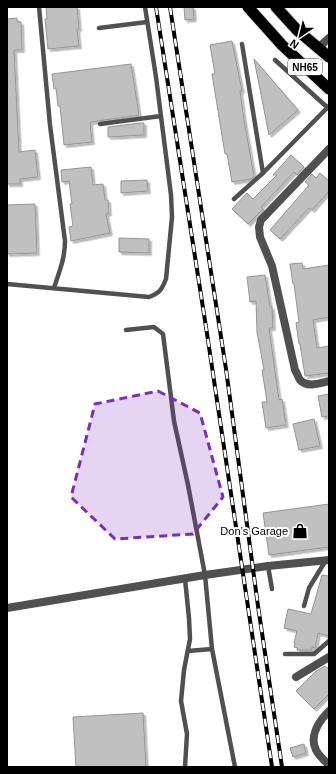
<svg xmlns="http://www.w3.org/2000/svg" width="336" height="774" font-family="Helvetica,sans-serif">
<defs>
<filter id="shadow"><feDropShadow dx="2.5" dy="2.5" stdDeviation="0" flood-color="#0004"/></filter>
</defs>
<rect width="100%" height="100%" fill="#fff"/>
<!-- building -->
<path fill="#c0c0c0" stroke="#949494" filter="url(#shadow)" d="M46 7H77L79 29H77L79 46 48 49 45 19H47Z
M184 7H193L194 19 185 20Z
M17 18V22H21L22 50H14L19 152 35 150 38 177 20 179V184H7V19Z
M232 41 242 91H240L244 120 254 176 251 179 232 182 227 154H225L212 74H215L210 45Z
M254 59 298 110 269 135Z
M131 64 139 115 91 122 90 123 92 142 64 145 60 106H58L56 88 54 89 52 74Z
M140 123H144V135L108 137V127Z
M291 155 304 167 297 175 294 172 261 207 263 209 248 224 232 209 247 193 253 199 277 175H273Z
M91 167 93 185 103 184 105 200H108L109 213 106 214 110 233 71 241 69 227 73 226 70 204H72L69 181 62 182 61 170Z
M320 173 329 181V191L312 210 309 208 280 239 270 230 309 185 305 182 312 174 316 178Z
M147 180 148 191 121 193V181Z
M35 204 37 253 7 254V205Z
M119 238 149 239V253L119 252Z
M302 263 303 269 329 265V317L313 320 317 348 329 346V373L305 376 300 344H299L296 323 299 322 294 284H293L290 264Z
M265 275 270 307H272L273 328H269L279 400 282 399 286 425 266 428 262 402H267L262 370H264L257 332 256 301 250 302 247 277Z
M329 394V416L322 417 318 396Z
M314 419 320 446 299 450 293 424Z
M329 504V547L269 555 263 513Z
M322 575 329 576V631L328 636 318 633 315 648 312 647V650H297L298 648 294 647 295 643H294L297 631 284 628 288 609 311 614Z
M325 666 329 669V694L314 709 296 691 315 672Z
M143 713 146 767H76L73 717Z
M304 744 306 753 293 757 290 748Z"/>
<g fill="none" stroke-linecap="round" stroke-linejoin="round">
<defs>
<path id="trunk" d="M248 7 282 45 329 89
M276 7 297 30 329 57"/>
</defs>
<!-- trunk casing -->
<use href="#trunk" stroke="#dbdbdb" stroke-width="13"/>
<!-- service -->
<path stroke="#505050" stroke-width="4.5" d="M39 7 50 125 65 241C65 259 59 272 54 288
M99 28 147 22
M242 44 263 173
M275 60 328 108
M100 124 161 116
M234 199 263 173 329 106
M7 284 149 297C160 293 162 289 166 279L172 217 171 195 156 77 145 7
M126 330 154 327 163 334 174 421 188 485 205 575 212 649 235 767
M268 566 272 589
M185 579 189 618 190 639 184 670 181 701 187 734 185 767
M304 606 309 588 326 560
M188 651 212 649
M285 654H314L329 641"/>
<!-- minor -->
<path stroke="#505050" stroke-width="8" d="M318 48 329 38
M329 149 261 220 259 227 260 237 272 266 295 370C297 373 298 377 300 380 307 388 320 383 329 381
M296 677 329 657
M329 711C319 721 309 736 316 750 319 756 325 761 329 765"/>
<!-- tertiary -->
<path stroke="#505050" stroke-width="8" d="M7 608 205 575 268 566 329 560"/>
<!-- trunk -->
<use href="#trunk" stroke="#000" stroke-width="11"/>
<defs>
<path id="rail" d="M156 7 206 327 272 767
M170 7 226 369 258 606 282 767"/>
</defs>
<!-- rail casing -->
<use href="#rail" stroke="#000" stroke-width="4"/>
<!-- rail -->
<use href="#rail" stroke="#fff" stroke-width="2.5" stroke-dasharray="8" stroke-linecap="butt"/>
</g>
<!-- marked area -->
<path fill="#7b2cbf" fill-opacity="0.2" stroke="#7b2cbf" stroke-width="3" stroke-dasharray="8 5" stroke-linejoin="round" d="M158 391 200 413 223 497 193 534 115 539 71 497 95 404Z"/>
<!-- icons -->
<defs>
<symbol id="shop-bare" viewBox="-9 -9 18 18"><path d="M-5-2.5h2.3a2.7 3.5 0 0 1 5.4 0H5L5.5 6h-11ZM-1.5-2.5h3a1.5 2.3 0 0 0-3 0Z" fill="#000" stroke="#fff" stroke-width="2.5" paint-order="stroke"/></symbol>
</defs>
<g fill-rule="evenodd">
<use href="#shop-bare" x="289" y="520" width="22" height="22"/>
</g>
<g text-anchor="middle" stroke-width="4" stroke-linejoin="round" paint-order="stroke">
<!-- shield labels -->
<rect fill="#fff" stroke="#4c4c4c" stroke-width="1" x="288" y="59" width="34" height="16" rx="3"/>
<g font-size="10" font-weight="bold" fill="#000">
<text x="305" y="71">NH65</text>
</g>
<!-- poi labels -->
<g font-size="11" fill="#000" stroke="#fff" text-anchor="end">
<text x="288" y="535">Don’s Garage</text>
</g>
</g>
<!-- border -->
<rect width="336" height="774" fill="none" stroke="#000000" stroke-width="16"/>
<!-- north arrow -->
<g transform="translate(300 36) rotate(215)" stroke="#ffffff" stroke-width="3" paint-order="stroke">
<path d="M0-3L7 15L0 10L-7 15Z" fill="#000000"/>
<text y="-6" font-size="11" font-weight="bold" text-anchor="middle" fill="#000000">N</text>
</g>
</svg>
